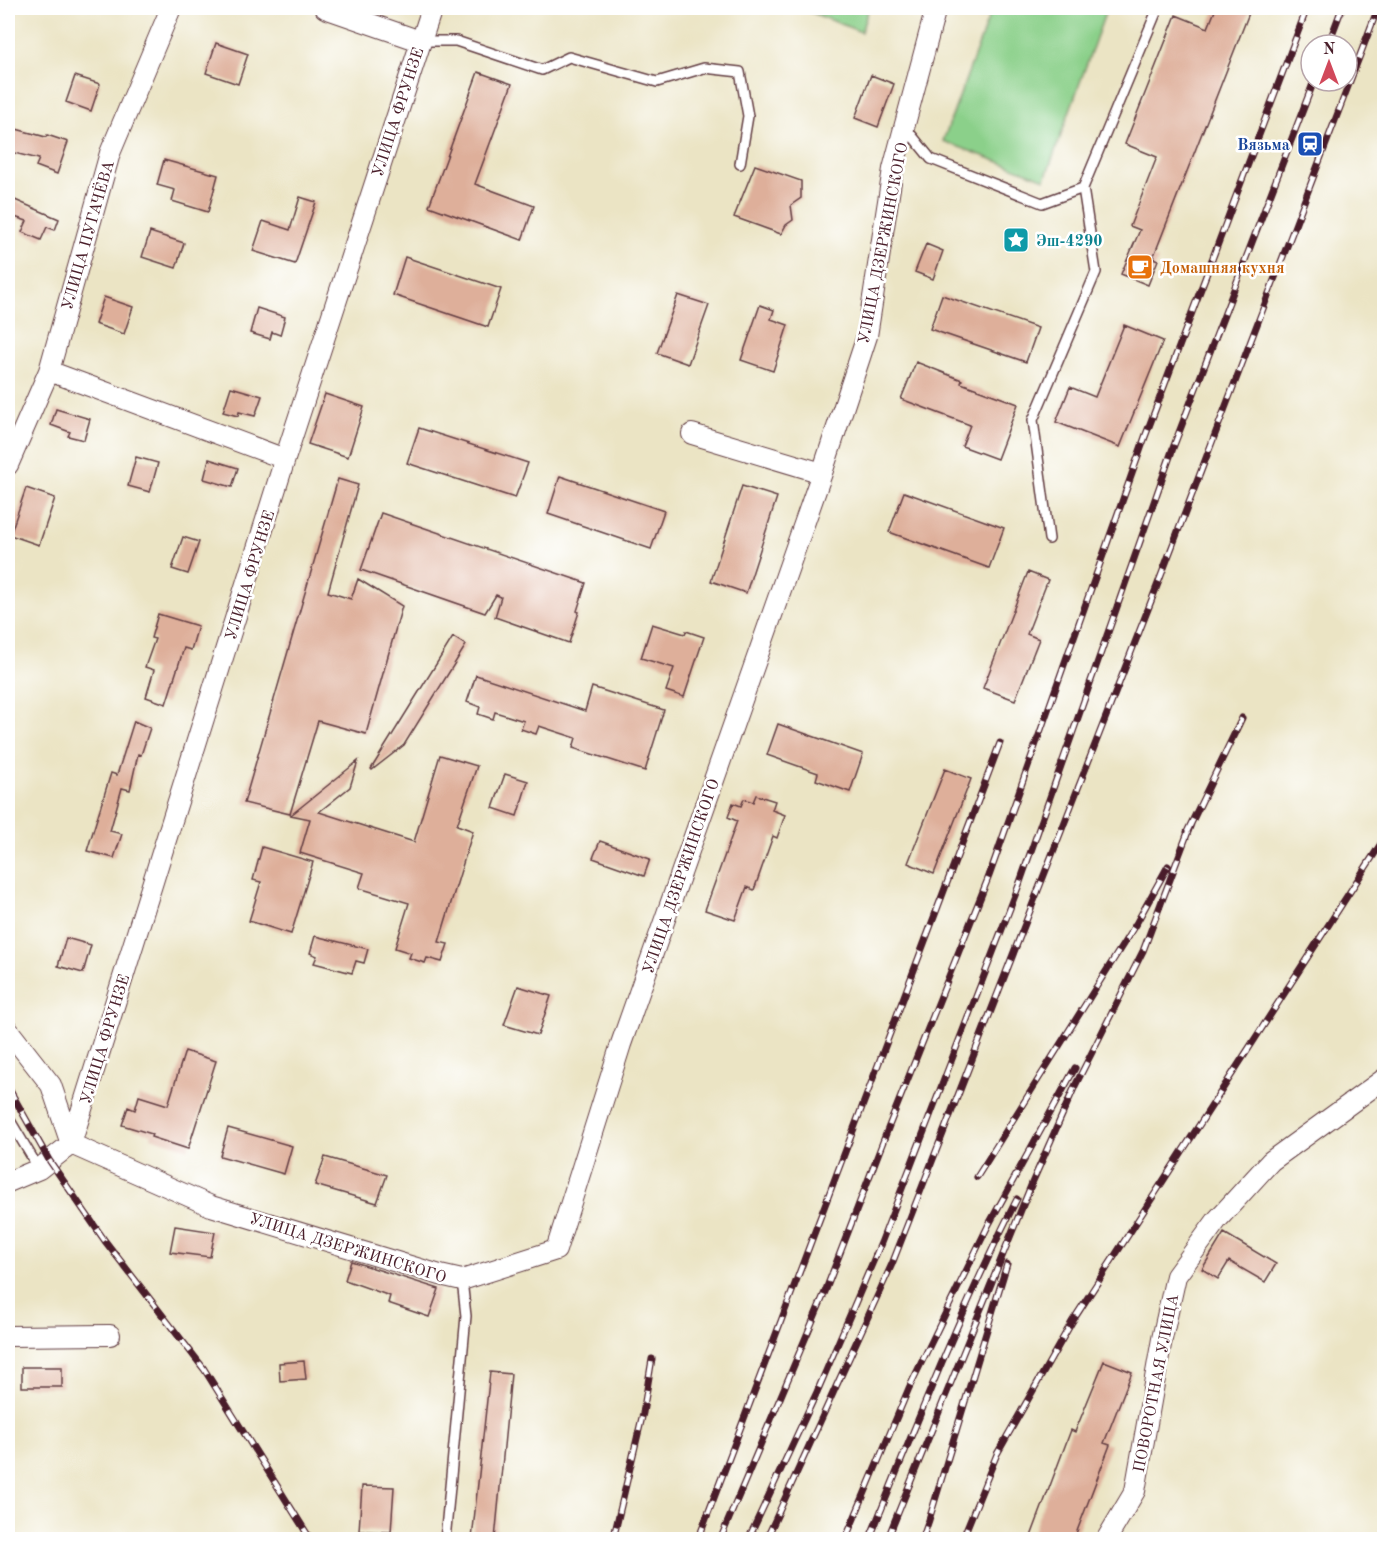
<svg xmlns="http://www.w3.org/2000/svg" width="1392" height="1547" font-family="'Old Standard TT',serif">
<rect width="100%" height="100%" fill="#fff"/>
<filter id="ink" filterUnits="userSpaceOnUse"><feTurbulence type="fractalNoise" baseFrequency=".0167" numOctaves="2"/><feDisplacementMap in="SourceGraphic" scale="12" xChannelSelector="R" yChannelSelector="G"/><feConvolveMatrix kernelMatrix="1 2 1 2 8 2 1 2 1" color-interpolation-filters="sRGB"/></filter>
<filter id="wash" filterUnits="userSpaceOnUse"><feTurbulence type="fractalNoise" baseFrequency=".008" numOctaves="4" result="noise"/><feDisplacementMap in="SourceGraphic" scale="24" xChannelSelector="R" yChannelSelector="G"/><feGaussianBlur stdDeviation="1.35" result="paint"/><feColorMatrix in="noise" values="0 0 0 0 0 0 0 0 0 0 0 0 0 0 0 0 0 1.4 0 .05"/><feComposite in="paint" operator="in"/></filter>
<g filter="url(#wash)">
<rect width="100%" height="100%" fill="#ebe4c4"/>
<!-- green -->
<path fill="#8bd08a" stroke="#6a785a" stroke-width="1.5" d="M800 8H869L861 32Z
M992 8H1107L1045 179 943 141Z"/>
<g id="blocks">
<!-- building -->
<path fill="#deaf9a" d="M1216 8H1251L1153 258 1158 260 1148 285 1121 274 1140 230 1130 226 1157 157 1125 144 1176 15 1208 28Z
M216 43 248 54 238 84 206 73Z
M478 72 512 84 475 184 534 206 522 240 429 206Z
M871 75 894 84 878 127 855 118Z
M75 76 100 84 91 111 66 102Z
M16 129 46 137 47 135 68 142 57 174 36 166 39 159 10 152Z
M164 160 218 175 208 212 172 201 175 190 157 185Z
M755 165 801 181V198L791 205 793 220 786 225 781 234 734 217Z
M8 197 59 219 55 230 47 227 41 240 22 232 27 221 8 215Z
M300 197 316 202 295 264 253 251 263 221 290 230Z
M150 232 184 243 176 268 142 257Z
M926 244 943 251 933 279 915 272Z
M405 257 501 289 488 327 393 295Z
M678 295 709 305 688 364 657 353Z
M942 295 1038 328 1026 362 930 329Z
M104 297 133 307 124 334 95 324Z
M760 305 774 310 771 319 788 325 773 371 741 360Z
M257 308 285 317 280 335 272 332 270 339 250 333Z
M1124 325 1163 341 1120 447 1056 422 1070 387 1095 397Z
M916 362 962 380 961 383 1018 404 997 459 962 446 970 425 901 399Z
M231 387 262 396 255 416 239 412 238 416 223 412Z
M325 394 364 407 348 457 308 444Z
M56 409 90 419 84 440 68 436 70 432 51 425Z
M419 428 528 463 515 498 407 463Z
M136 457 158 463 150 492 128 486Z
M209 459 238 468 232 487 204 479Z
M560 476 664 511 651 549 548 514Z
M338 479 358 485 328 592 351 599 358 579 402 606 366 734 318 721 290 814 244 803Z
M742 486 777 497 746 593 711 581Z
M26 488 55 498 39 545 10 535Z
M904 492 1004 528 989 568 889 532Z
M381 513 586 583 577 611 579 612 569 643 495 617 501 597 496 595 485 613 361 570Z
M183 537 199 542 188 574 172 569Z
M1028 572 1048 580 1027 634 1039 639 1015 700 983 688Z
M158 614 198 626 191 650 184 648 166 704 146 697 154 670 145 667 155 639 151 638Z
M652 624 685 634 686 631 704 637 684 697 666 691 674 668 641 658Z
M453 637 466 645 404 745 372 770 371 769Z
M476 675 585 711 592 687 664 710 645 771 573 748 576 738 539 726 536 734 521 729 524 721 495 712 493 719 478 714 480 707 467 702Z
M134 721 150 728 141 755 138 754 130 790 122 788 110 831 122 834 114 858 87 851 111 773 117 775Z
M778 724 863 754 850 792 816 780 818 773 767 755Z
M440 755 477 766 457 825 473 831 439 942 448 944 442 962 427 958 425 963 409 958 411 953 395 948 409 903 359 888 364 873 300 853 310 819 291 815 358 761 350 787 319 812 414 842Z
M945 769 971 779 934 874 908 863Z
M505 774 528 781 517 816 493 808Z
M756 795 775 801 772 810 785 815 777 838 773 836 754 890 747 887 735 920 705 910 737 821 728 817 733 803 741 806 744 799 753 802Z
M600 841 650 859 644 876 593 858Z
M262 847 313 862 291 934 249 921 261 882 253 880Z
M315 936 368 949 364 963 356 961 352 973 314 963 317 956 310 953Z
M66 938 91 945 83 973 58 966Z
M518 986 551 996 538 1035 504 1025Z
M185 1051 216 1061 188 1149 151 1137 152 1134 122 1125 128 1107 135 1110 139 1096 168 1105Z
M228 1128 292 1146 284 1174 220 1156Z
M325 1157 387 1175 377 1203 315 1185Z
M175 1226 215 1232 210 1257 170 1252Z
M1224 1233 1276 1264 1265 1282 1229 1261 1218 1279 1202 1269Z
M351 1261 439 1289 429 1317 388 1303 390 1296 345 1280Z
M304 1361 306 1379 280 1381 279 1363Z
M1104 1361 1132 1372 1104 1443 1110 1445 1074 1539H1030L1071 1430 1075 1432Z
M22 1367H62V1387H22Z
M490 1372 511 1374 495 1539H472Z
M362 1486 394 1487 391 1532 359 1531Z"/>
</g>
</g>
<g filter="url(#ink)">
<use href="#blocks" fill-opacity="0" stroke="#623d42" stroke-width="1.5"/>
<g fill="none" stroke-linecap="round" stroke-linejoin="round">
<defs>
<path id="service" d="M420 41H456L542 70 569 57 657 82 704 68 740 72 748 116 740 164
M905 127 931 159 1042 203 1083 188 1158 8
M1049 539 1033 420 1096 272 1083 188
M8 1117 39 1169
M445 1540 466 1316 462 1280"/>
<path id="minor" d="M325 8 420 41
M49 371 285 459
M692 434 822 473
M8 465 49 371 110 153 171 8
M8 1030 51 1085 71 1144
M71 1144 211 1206 440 1275 462 1280 556 1250 621 1044 822 473 867 336 893 169 936 8
M71 1144 285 459 432 8
M8 1182 39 1169 71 1144
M8 1336 110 1335
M1106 1540 1135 1491 1162 1339 1176 1276 1217 1220 1271 1161 1384 1079"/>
</defs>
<!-- service casing -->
<use href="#service" stroke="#623d42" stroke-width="12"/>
<!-- minor casing -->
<use href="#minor" stroke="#623d42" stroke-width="22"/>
<!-- service -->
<use href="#service" stroke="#fff" stroke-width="9"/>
<!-- minor -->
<use href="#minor" stroke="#fff" stroke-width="20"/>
<defs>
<path id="rail" d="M1328 45 1342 8
M1187 832 1242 718
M8 1087 49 1160 105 1241 204 1369 311 1540
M977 1177 1137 922 1168 866
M613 1540 643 1413 652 1359
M698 1540 1000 743
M720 1540 825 1292 889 1126 989 876 1145 437 1307 8
M748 1540 817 1392 881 1243 1019 885 1173 448 1314 81
M766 1540 892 1264 1159 581 1378 8
M845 1540 909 1388 988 1226 1075 1068
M869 1540C916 1425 961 1309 1017 1199
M887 1540 1032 1183 1075 1086 1143 951 1191 824
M922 1540 929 1520 1007 1264
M962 1540 997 1454 1072 1322 1384 839"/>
</defs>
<!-- rail casing -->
<use href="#rail" stroke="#4a1f2b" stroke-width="7"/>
<!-- rail -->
<use href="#rail" stroke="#fff" stroke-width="4.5" stroke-dasharray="14" stroke-linecap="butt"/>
</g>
</g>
<!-- icons -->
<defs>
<symbol id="station-square" viewBox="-11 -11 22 22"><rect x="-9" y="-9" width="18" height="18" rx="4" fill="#1a4fb4" stroke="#fff"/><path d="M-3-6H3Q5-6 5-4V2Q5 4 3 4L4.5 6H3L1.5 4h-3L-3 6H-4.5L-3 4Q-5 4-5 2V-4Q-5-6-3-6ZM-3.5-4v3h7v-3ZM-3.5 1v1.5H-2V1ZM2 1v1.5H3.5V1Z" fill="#fff"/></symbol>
<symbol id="sight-square" viewBox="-11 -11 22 22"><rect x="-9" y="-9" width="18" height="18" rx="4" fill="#0f9aa8" stroke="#fff"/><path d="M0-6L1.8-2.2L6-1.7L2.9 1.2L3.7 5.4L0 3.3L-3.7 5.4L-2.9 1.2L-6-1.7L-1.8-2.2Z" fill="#fff"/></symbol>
<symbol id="cafe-square" viewBox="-11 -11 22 22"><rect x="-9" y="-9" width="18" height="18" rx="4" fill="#e8710a" stroke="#fff"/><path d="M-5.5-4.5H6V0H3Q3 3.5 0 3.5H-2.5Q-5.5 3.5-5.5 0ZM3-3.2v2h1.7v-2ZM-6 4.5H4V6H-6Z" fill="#fff"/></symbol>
</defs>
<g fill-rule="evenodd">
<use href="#station-square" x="1295" y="129" width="30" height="30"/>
<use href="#sight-square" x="1001" y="225" width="30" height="30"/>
<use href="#cafe-square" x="1125" y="252" width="30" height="30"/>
</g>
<g text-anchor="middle" stroke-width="5" stroke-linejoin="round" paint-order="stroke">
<!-- street labels -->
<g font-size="16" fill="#4a1f2b" stroke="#fff">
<text transform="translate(397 112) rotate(-72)" y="6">УЛИЦА ФРУНЗЕ</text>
<text transform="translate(87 235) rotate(-74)" y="6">УЛИЦА ПУГАЧЁВА</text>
<text transform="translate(882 243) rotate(-79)" y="6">УЛИЦА ДЗЕРЖИНСКОГО</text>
<text transform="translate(249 575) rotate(-73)" y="6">УЛИЦА ФРУНЗЕ</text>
<text transform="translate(680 876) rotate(-71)" y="6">УЛИЦА ДЗЕРЖИНСКОГО</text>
<text transform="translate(104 1039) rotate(-73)" y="6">УЛИЦА ФРУНЗЕ</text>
<text transform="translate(348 1247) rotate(17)" y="6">УЛИЦА ДЗЕРЖИНСКОГО</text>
<text transform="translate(1155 1383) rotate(-79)" y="6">ПОВОРОТНАЯ УЛИЦА</text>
</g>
<!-- transit labels -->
<g font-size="16" font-weight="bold" fill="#164399" stroke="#fff" text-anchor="end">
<text x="1290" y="150">Вязьма</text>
</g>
<!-- culture labels -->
<g font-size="16" font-weight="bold" fill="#0d838f" stroke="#fff" text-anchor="start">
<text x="1036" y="246">Эш-4290</text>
</g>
<!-- food labels -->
<g font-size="16" font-weight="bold" fill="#c56008" stroke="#fff" text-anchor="start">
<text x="1160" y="273">Домашняя кухня</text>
</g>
</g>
<!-- margin -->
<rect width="1392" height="1547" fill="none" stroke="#fff" stroke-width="30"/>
<!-- north arrow -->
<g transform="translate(1329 63)"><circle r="28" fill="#ffffff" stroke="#b7a5aa" stroke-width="1.5"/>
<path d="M0-4.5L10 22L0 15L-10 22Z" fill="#d1495b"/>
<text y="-9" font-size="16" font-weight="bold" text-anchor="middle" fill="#4a1f2b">N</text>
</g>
</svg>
